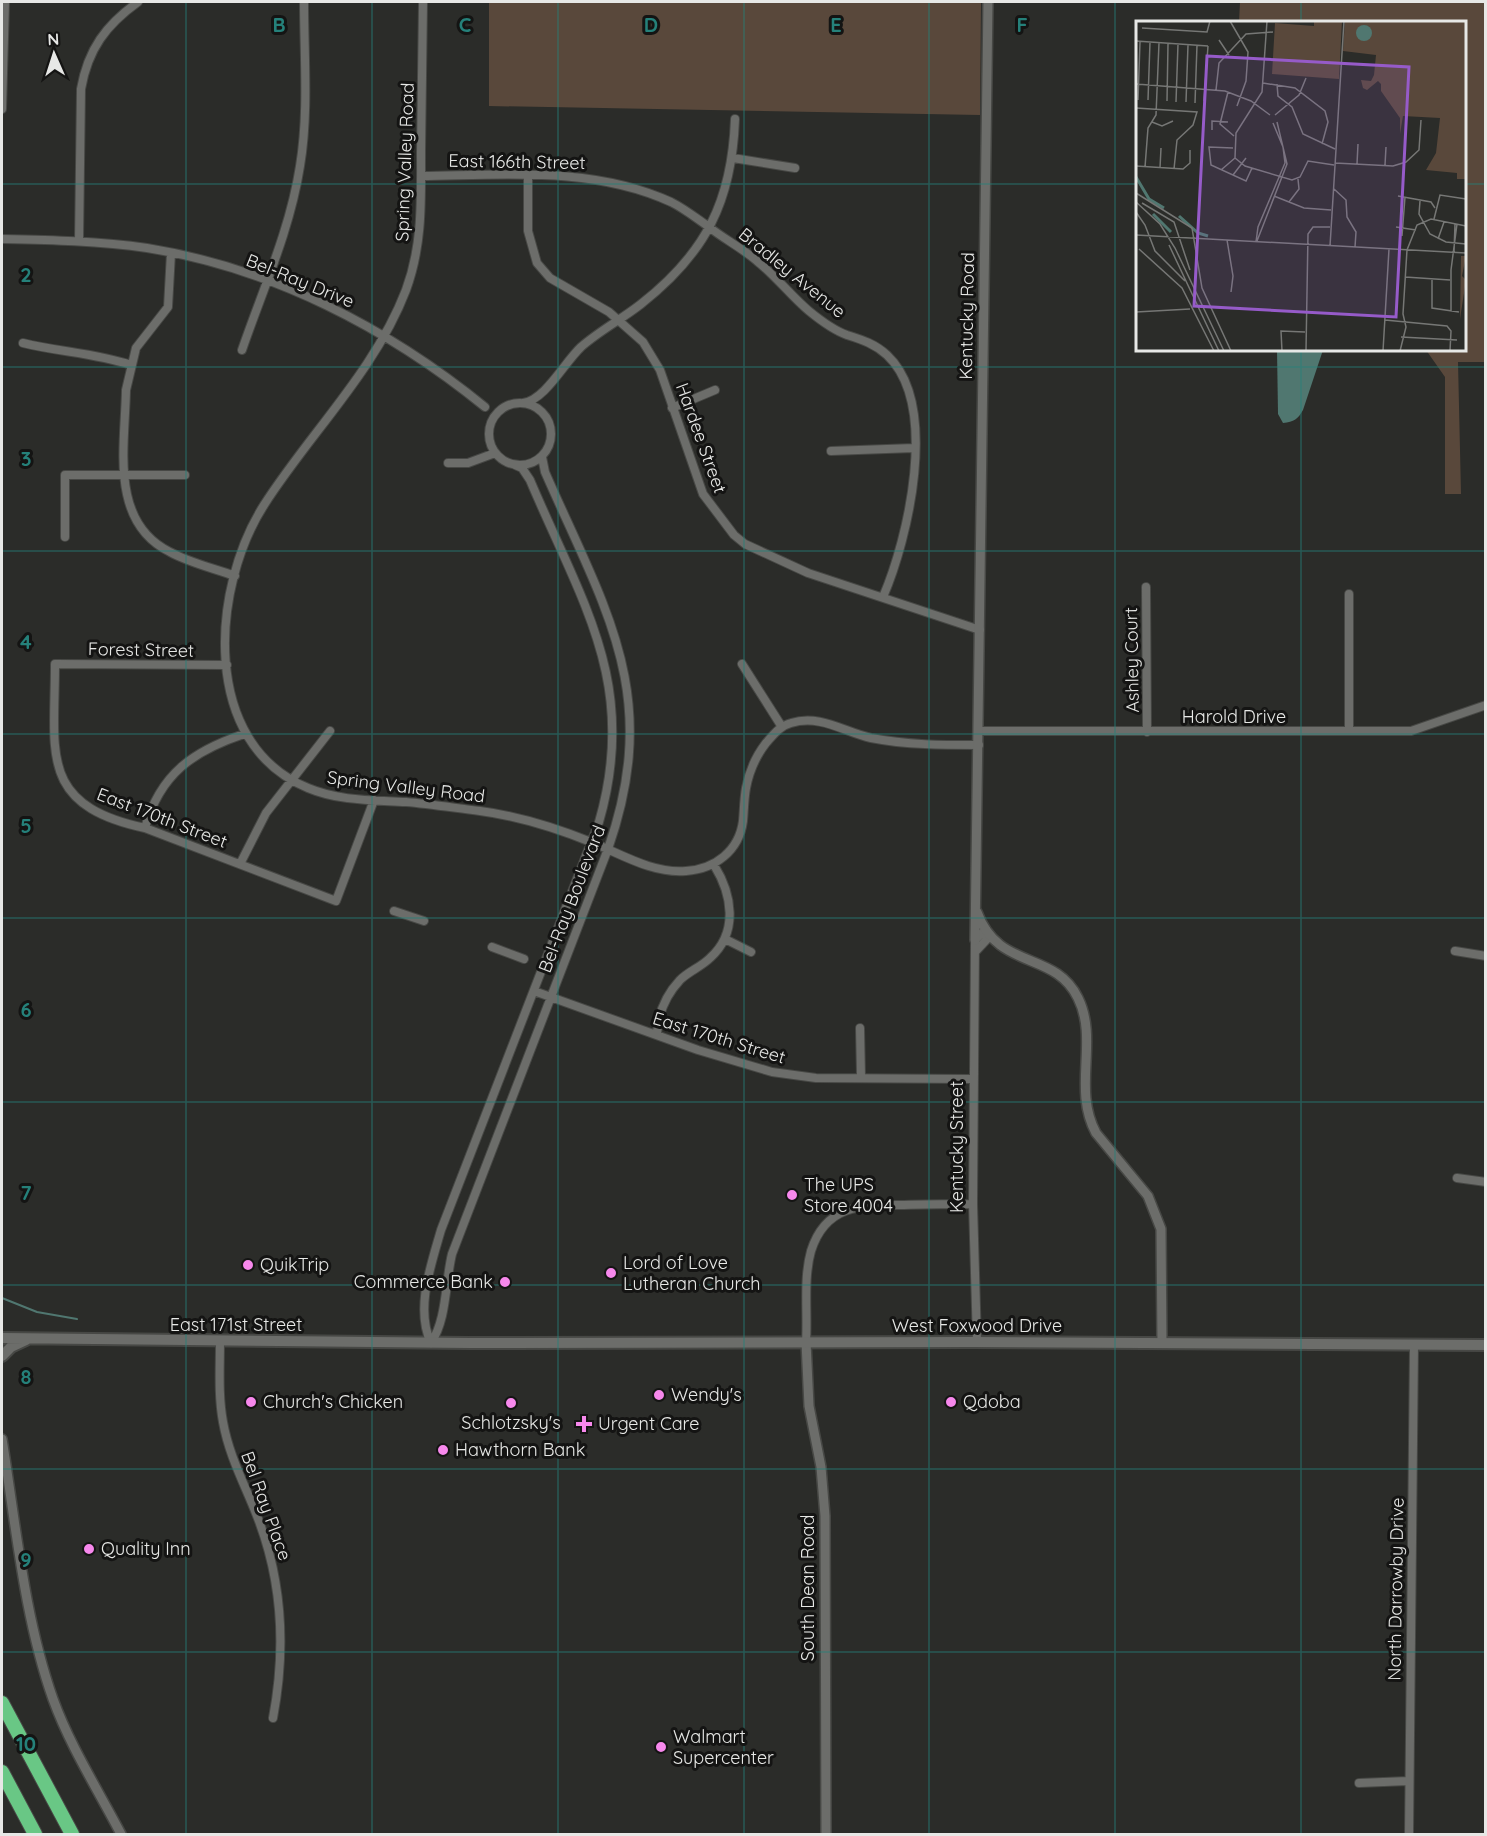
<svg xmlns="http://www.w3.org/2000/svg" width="1487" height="1836" font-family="Quicksand,sans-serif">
<rect width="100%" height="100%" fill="#2b2c29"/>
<!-- green -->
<path fill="#59483b" d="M489 2H981L980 115 489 106Z
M1240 2H1485V362H1458L1461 494H1445V377L1426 350H1464V22H1239Z"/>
<!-- water -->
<path fill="#507770" d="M1277 350H1323L1303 410C1298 419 1294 422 1283 423L1278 414Z"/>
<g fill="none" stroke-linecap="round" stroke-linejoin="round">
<!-- stream -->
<path stroke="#507770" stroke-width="2" d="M2 1298 37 1312 77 1319"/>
<defs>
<path id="minor" d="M423 2C422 51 422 101 421 151 421 199 423 244 406 290 375 371 310 433 264 505 211 588 200 744 308 788 339 801 372 800 406 802 430 804 455 808 480 811 518 816 556 828 591 842 621 854 653 874 686 871 715 869 739 851 743 821 744 810 744 799 746 788 749 772 756 756 766 743 774 734 780 726 791 723 820 714 844 732 871 738 907 745 943 745 979 745
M2 109 5 2
M733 158 795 168
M528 175V231L537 263 550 278 609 312 643 342 660 370 703 494 734 535 745 544 808 573 980 630
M421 176C505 175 593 166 671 202 685 209 696 218 709 227 724 239 742 248 757 261 776 276 791 296 809 311 820 320 833 330 847 335 863 340 875 344 887 355 940 405 908 539 883 597
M2 239C50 240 99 241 147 248 272 268 388 328 485 407
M79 241 81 89C88 49 106 25 138 2
M171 253 168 307 136 348 126 390C125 446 109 522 170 552 190 563 213 568 235 576
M23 343C59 352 95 353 131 365
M242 350C263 289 290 230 300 166 309 112 304 56 304 2
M489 434a31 31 0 1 1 62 0a31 31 0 1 1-62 0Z
M523 403C545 400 564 363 581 347 599 331 622 319 641 304 706 253 732 201 735 119
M672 408 715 390
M831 451 914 448
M448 463H468L495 453
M65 537V475H185
M1146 587 1147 732
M742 664 782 727
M227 665 55 664C55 753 38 805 145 828L336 901 374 800
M979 731H1411L1486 705
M1349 731V594
M145 828C160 774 193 751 244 734
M240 864 266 813 330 731
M394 911 424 921
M725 939 751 952
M492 947 524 959
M976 951 990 936
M1455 951 1486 956
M534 991 698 1050 772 1072 816 1078 974 1079
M860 1028 861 1077
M657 1034C658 1014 666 995 680 980 689 971 701 967 710 958 739 932 732 894 714 865
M1457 1178 1486 1182
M220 1340C220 1368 218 1395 223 1422 229 1456 245 1485 257 1516 283 1582 286 1649 273 1718
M806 1342C808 1314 803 1279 811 1251 826 1203 864 1205 904 1205 927 1204 950 1204 973 1204
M977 1342 973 1204 975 940 986 929
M431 1343C447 1319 445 1283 452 1254L608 849C662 694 606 611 545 472L542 457
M431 1343C415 1309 431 1265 441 1230L599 822C639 684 582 603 530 480L522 468 515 465
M1359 1783 1408 1781
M1409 1834 1414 1344"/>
<path id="tertiary" d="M977 912C998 971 1055 950 1078 998 1099 1040 1072 1089 1096 1133L1148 1196 1161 1229 1162 1343
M975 940 988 2
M806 1342 809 1406 821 1467 825 1516 826 1834
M2 1439C16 1525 24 1617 53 1699 70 1746 98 1790 121 1834"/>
<path id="secondary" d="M2 1338 469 1343 972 1342 1486 1345
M2 1356 11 1347 26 1340"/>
<path id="motorway" d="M2 1703 72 1834
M2 1772 35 1834"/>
</defs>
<!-- minor casing -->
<use href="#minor" stroke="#474845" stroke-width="10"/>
<!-- tertiary casing -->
<use href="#tertiary" stroke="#474845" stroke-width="12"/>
<!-- secondary casing -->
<use href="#secondary" stroke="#474845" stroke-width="14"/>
<!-- motorway casing -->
<use href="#motorway" stroke="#474845" stroke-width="16"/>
<!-- minor -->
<use href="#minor" stroke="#6c6d6a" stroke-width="8"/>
<!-- tertiary -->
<use href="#tertiary" stroke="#6c6d6a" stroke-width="9"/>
<!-- secondary -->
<use href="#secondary" stroke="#6c6d6a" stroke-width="10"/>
<!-- motorway -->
<use href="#motorway" stroke="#69c785" stroke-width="14"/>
</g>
<!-- grid -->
<path fill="none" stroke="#25817a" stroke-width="1.5" stroke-opacity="0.55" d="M186 2V1834M372 2V1834M558 2V1834M744 2V1834M929 2V1834M1115 2V1834M1301 2V22M2 184H1138M1464 184H1486M1301 350V1834M2 367H1486M2 551H1486M2 734H1486M2 918H1486M2 1102H1486M2 1285H1486M2 1469H1486M2 1652H1486"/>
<!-- markers -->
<g fill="#f788ec" stroke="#141413" stroke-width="2">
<circle cx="792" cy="1195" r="6"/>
<circle cx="248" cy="1265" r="6"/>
<circle cx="611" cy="1273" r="6"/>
<circle cx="505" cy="1282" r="6"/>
<circle cx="659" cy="1395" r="6"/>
<circle cx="251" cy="1402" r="6"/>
<circle cx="951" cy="1402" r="6"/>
<circle cx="511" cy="1403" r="6"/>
<path d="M581 1415h6v6h6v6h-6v6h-6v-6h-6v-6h6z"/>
<circle cx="443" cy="1450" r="6"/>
<circle cx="89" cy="1549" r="6"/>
<circle cx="661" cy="1747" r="6"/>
</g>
<g text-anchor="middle" stroke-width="6" stroke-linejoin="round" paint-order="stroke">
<!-- street labels -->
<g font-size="18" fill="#e7e8e6" stroke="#141413">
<text transform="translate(405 162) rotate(-88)" y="6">Spring Valley Road</text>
<text transform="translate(517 162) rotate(1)" y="6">East 166th Street</text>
<text transform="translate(792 273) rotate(39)" y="6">Bradley Avenue</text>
<text transform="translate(300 281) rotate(22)" y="6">Bel-Ray Drive</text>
<text transform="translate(967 316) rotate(-89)" y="6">Kentucky Road</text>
<text transform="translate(701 438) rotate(70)" y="6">Hardee Street</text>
<text transform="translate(141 650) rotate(1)" y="6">Forest Street</text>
<text transform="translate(1132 660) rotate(-91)" y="6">Ashley Court</text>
<text x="1234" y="723">Harold Drive</text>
<text transform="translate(406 787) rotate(7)" y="6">Spring Valley Road</text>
<text transform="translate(162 818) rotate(21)" y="6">East 170th Street</text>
<text transform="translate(572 899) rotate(-69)" y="6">Bel-Ray Boulevard</text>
<text transform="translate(719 1038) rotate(17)" y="6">East 170th Street</text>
<text transform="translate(957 1147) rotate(-90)" y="6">Kentucky Street</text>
<text x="236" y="1331">East 171st Street</text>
<text x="977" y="1332">West Foxwood Drive</text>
<text transform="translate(266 1506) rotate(70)" y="6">Bel Ray Place</text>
<text transform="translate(808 1588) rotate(-90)" y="6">South Dean Road</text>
<text transform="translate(1396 1589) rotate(-89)" y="6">North Darrowby Drive</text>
</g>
<!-- poi labels -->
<g font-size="18" fill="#e7e8e6" stroke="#141413" text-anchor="start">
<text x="804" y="1191">The UPS<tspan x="804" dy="21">Store 4004</tspan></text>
<text x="623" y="1269">Lord of Love<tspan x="623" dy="21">Lutheran Church</tspan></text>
<text x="260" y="1271">QuikTrip</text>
<text x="493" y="1288" text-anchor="end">Commerce Bank</text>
<text x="671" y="1401">Wendy's</text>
<text x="263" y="1408">Church's Chicken</text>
<text x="963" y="1408">Qdoba</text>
<text x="511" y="1429" text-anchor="middle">Schlotzsky's</text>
<text x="598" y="1430">Urgent Care</text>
<text x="455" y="1456">Hawthorn Bank</text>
<text x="101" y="1555">Quality Inn</text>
<text x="673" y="1743">Walmart<tspan x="673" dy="21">Supercenter</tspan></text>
</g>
</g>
<!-- overview -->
<g transform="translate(1136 21)">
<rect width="330" height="330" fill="#2b2c29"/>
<path d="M178 0H206L203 58 136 53 139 2 178 5ZM209 0H330V158H321V152L290 149 300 132 304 97 267 95 264 113V97L245 70V63L242 60 231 69 227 67 225 59 235 60 238 54 240 34 207 30ZM325 235H330L326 255 330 259 324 298Z" fill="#59483b"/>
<path d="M220 12a8 8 0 1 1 16 0a8 8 0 1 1-16 0Z" fill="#507770"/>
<path fill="none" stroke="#507770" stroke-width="3" d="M0 156 13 178 28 187M17 193 35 211M43 195 62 212 72 215"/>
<path fill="none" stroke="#767775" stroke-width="1.5" d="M94 0 112 31 110 60 101 85M131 0 126 71 100 112 99 137 109 145 156 159 164 156 172 140 198 144M6 7 71 11 74 0M83 19 93 34M0 20 72 25M127 62 159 67 189 90 192 101 186 123M0 63 89 70 115 80 134 94M141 63 142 75 156 86 167 113 199 128M80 69 83 42 110 13 137 11M92 71 84 103 98 115M2 79 4 21M12 79 14 21M31 80 32 23M68 80 72 25M40 81 42 23M50 81 52 24M59 82 61 24M0 87 61 91 57 104 41 119 38 148M139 94 163 74 170 57M16 101 26 105 37 100M76 109V100L92 101M97 127 73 126 75 144 110 160 116 147M199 142 257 145 270 141 283 129 285 99M221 143 222 123M249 144 250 126M0 145 47 148 54 142V129M9 146 12 107 20 94 23 22M24 147 25 127M85 149 99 137M97 154 110 137M198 168 210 179 211 196 220 211 219 226M0 172 56 207 66 267 95 330M138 175 168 187 195 189M262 175 295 181 299 187M284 180 283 193 294 213 310 221 330 223M0 181 24 203 39 227 88 330M153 181 163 168 162 158M6 182 38 201 54 249M0 191 9 204 19 230 49 260M298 198 304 174 330 178M260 206 280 209M0 214 330 232M266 215 269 176M302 218 308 201M91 219 97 255 95 271M121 220 151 143 141 101M120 221 122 206 149 142 147 126 137 102M33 224 83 330M194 225 208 0M3 228 46 267 78 330M318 231 319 203M269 256 314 259M296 258V287L323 291M0 291 54 288M315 291V249L321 203M249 299 311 305 315 310 314 330M265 316 321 319M146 330 145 310 169 311M170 330 172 213 177 206H194M247 330 253 228M264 330 270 306 267 293 271 229 281 204 295 198 330 205"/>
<path fill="#965bc9" fill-opacity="0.15" stroke="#965bc9" stroke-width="3" d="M71 35 273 46 260 296 58 285Z"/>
<rect width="330" height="330" fill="none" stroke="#e7e8e6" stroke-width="3"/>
</g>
<g font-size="20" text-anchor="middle" font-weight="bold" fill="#25817a" stroke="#141413" stroke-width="6" stroke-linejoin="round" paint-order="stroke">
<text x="279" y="32">B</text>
<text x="465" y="32">C</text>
<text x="651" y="32">D</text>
<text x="836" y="32">E</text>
<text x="1022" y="32">F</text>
<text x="26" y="282">2</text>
<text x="26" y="466">3</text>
<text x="26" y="649">4</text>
<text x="26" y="833">5</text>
<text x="26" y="1017">6</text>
<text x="26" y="1200">7</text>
<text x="26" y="1384">8</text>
<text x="26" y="1567">9</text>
<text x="26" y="1751">10</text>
</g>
<!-- border -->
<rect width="1487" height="1836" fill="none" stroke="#e7e8e6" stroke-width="6"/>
<!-- north arrow -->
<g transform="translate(54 54) rotate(357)" stroke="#141413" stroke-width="4.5" paint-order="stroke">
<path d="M0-4.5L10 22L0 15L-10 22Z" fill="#e7e8e6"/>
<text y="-9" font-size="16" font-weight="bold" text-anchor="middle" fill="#e7e8e6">N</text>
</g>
</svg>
